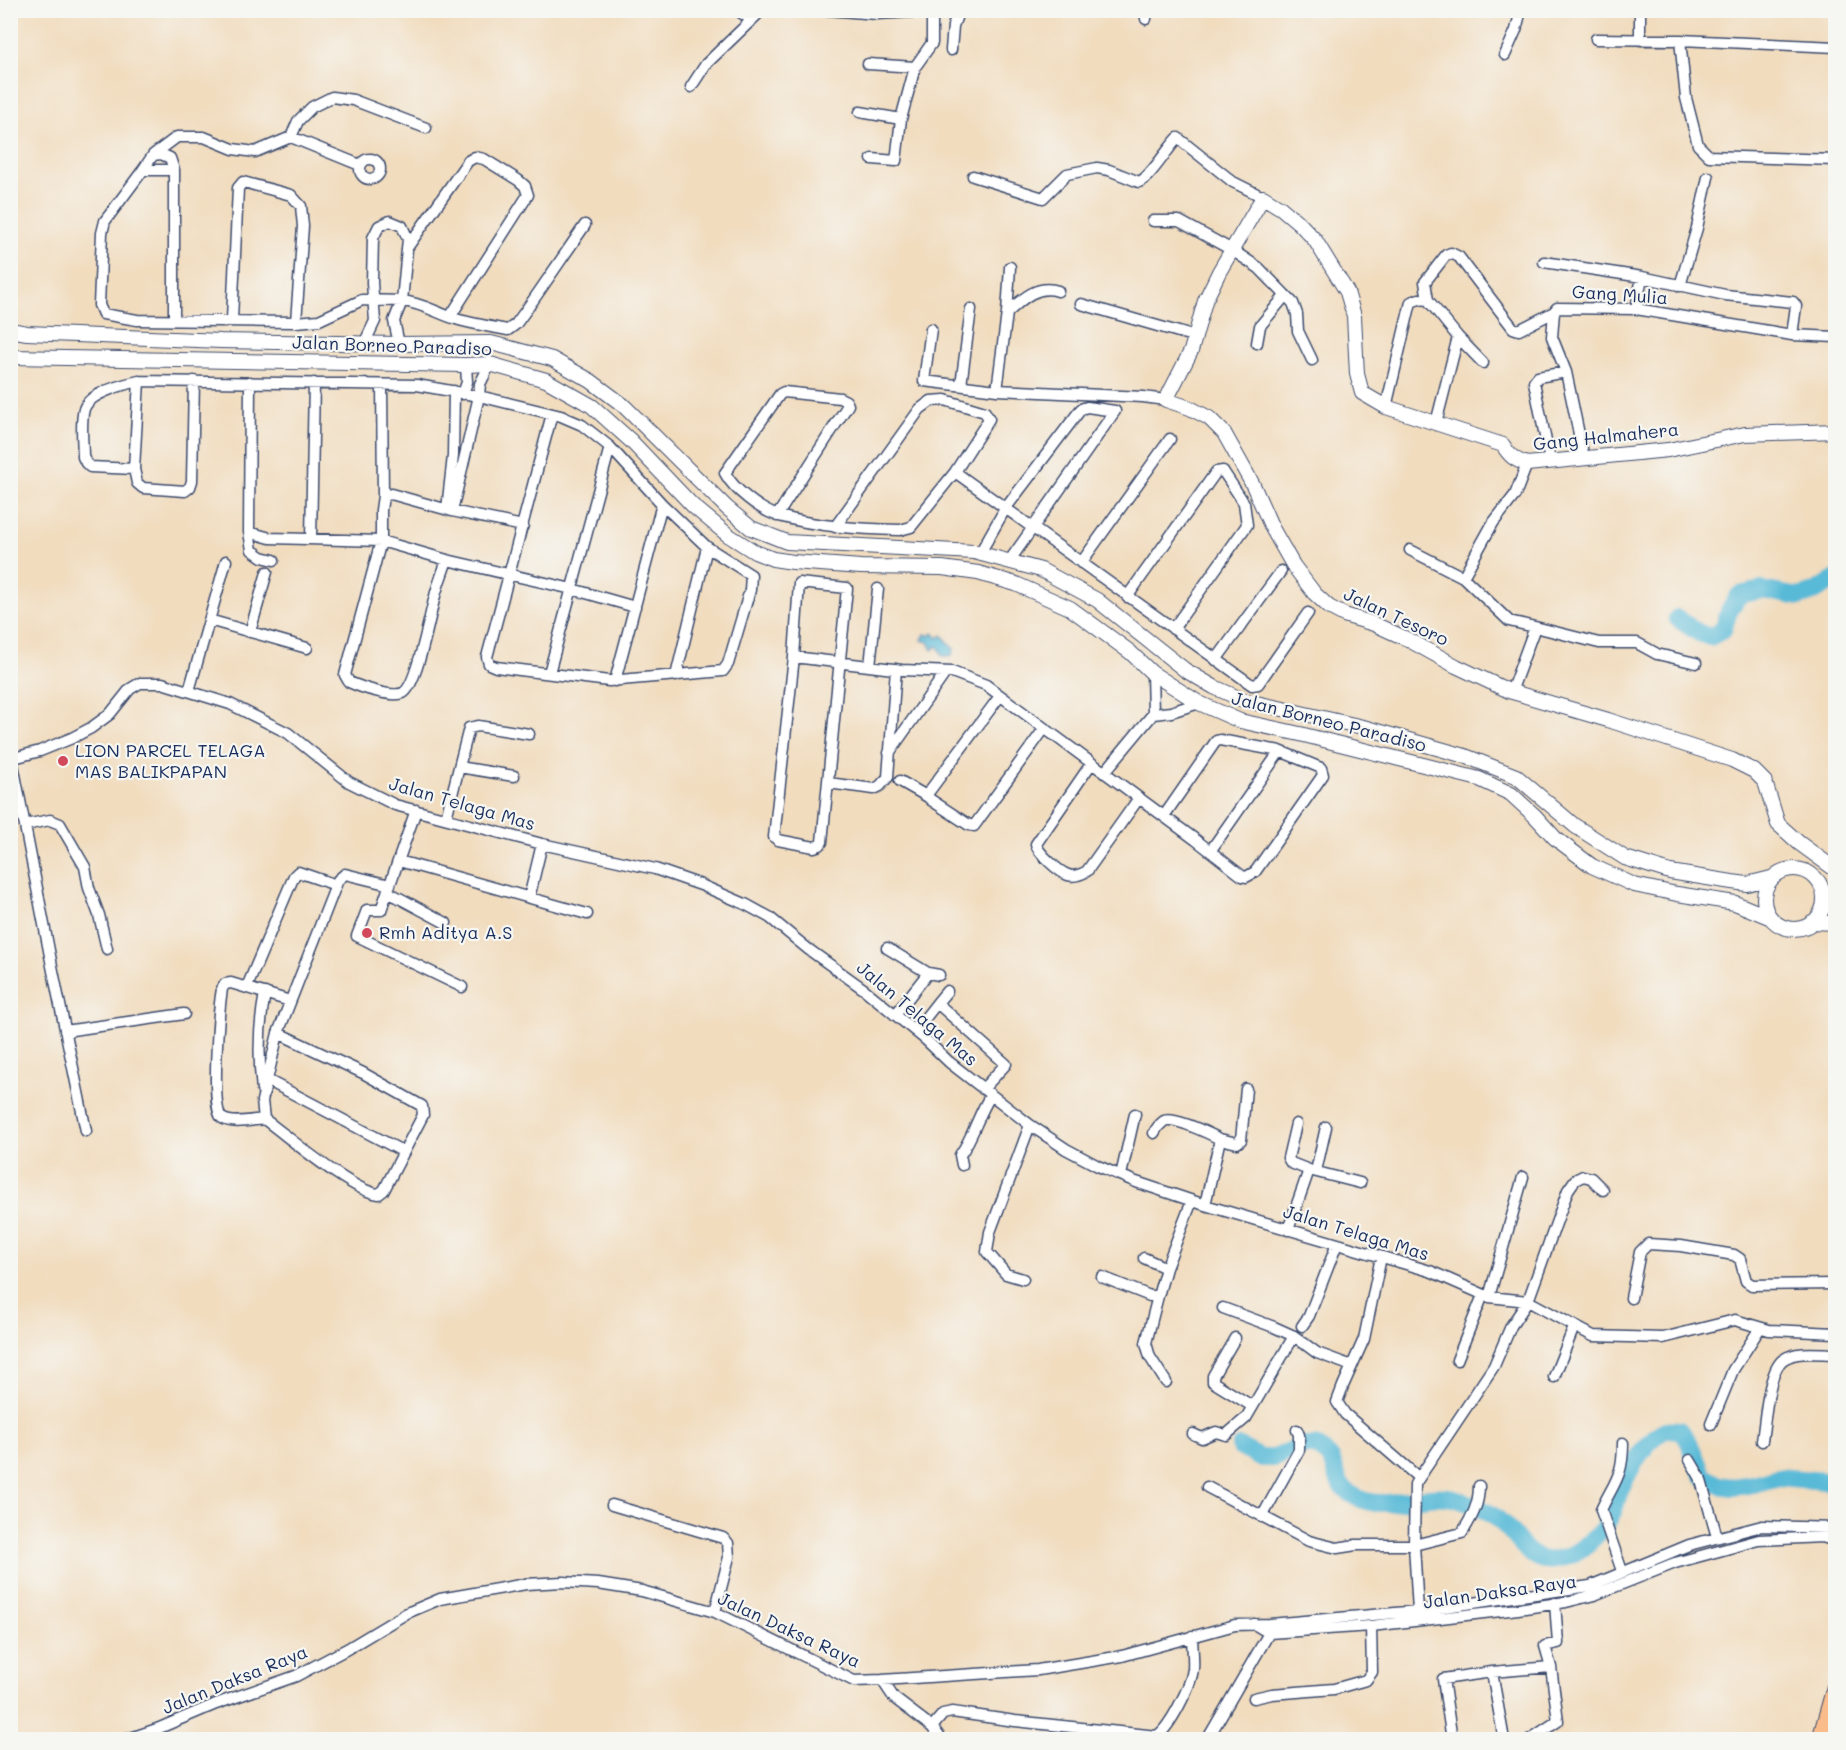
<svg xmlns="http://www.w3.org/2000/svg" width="1846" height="1750" font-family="Mali,sans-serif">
<rect width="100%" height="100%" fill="#f6f6f2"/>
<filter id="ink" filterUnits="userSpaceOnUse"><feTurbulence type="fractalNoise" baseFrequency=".0167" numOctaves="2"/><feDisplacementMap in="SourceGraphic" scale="12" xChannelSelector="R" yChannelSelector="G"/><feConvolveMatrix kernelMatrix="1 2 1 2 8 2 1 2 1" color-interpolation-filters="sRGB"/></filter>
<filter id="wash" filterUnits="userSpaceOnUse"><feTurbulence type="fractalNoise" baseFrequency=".008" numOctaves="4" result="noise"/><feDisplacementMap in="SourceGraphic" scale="24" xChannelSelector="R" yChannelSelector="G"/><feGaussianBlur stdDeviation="1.35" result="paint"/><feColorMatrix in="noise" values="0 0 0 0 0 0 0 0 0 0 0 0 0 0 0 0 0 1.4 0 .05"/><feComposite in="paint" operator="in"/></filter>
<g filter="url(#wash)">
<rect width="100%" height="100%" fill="#f1dcbe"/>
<!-- water -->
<path fill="#59bad7" stroke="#3a749a" stroke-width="1.5" d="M933 633 938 638 942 635 954 649 952 656H943L939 648 937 646 932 650 928 642 922 640 925 634 930 636Z"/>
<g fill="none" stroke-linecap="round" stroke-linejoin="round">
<!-- river -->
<path stroke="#59bad7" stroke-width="18" d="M1677 618 1699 633 1710 637 1723 630 1729 611 1739 595 1762 590 1799 597 1816 591 1836 579
M1240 1447 1260 1458H1274L1301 1446H1315C1321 1450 1329 1454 1332 1461 1340 1480 1335 1485 1356 1497 1390 1515 1427 1486 1463 1501 1476 1506 1492 1513 1502 1523 1520 1538 1528 1564 1555 1560 1579 1556 1603 1533 1613 1512 1616 1505 1617 1497 1620 1491 1628 1473 1640 1450 1655 1437 1658 1435 1662 1431 1666 1430 1670 1429 1676 1430 1680 1430L1688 1440 1703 1476 1719 1485 1733 1487 1753 1484 1778 1477 1836 1482"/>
</g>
</g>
<g filter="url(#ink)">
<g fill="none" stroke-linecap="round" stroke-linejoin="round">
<defs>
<path id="minor" d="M737 10 752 20
M827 10 877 14 932 11V43L915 67 901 119 896 161 872 159
M1640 10V40
M1146 19V10
M1596 39 1680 40 1836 47
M1680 40 1686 98 1698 145 1709 156 1836 160
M951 50 953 26 959 10
M1505 55 1516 30 1521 10
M868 64 915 67
M691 87 706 64 762 10
M860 112 901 119
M291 137 298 121 312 107 332 97 353 100 426 128
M153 155 177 137H204L233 149 255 152 291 137 360 165
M360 169a10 10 0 1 1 20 0a10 10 0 1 1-20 0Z
M143 170 153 155 161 154 170 158 174 170V320
M174 170H143L105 221 102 233 99 305 103 314 137 320 296 322 319 320 362 300 402 301 408 239 402 226 390 221 379 226 373 238 372 283 375 321 364 344
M973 176 1043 198 1067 174 1097 168 1109 170 1139 182C1150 178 1167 149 1178 138L1233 182 1263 197
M1153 221H1179L1232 250 1259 268 1293 303 1297 314 1298 331 1312 360
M407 248 468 161 475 157 484 159 518 180 525 186 528 195 450 317
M1544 262 1642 277 1725 295 1793 302 1796 306 1792 335
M1010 267 1007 313 997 390 1143 397 1166 400
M1680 286 1697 228 1708 177
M1428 300 1425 282 1446 255 1451 253 1459 257 1513 328 1519 330 1554 312
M1081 304 1196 337
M1636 309 1642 277
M1007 313C1022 299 1037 284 1058 291
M232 320 238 188 243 182 291 195 301 206 303 226 296 322
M931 329 924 381 997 390
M1257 343 1260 326 1285 296
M399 344 394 321 402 301C422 303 437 313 456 319 473 324 491 327 508 330L516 324 534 299 585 225
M490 364 480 384 479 396 561 416 582 425 610 447 662 504 707 547 751 575 750 590 728 664 723 671 609 681 496 667 489 664 487 657 552 414
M194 381 192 481 190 487 185 491 143 488 137 483 134 469 90 467 86 463 83 457C83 443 80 423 84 409 89 393 125 384 139 381L417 385 479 396 452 511
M250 382 249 532 270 538 381 541 447 560 572 589 635 607
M382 385 383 496
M961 385 971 309
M463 394 467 382 466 365
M1386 407 1411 302 1419 299 1428 300 1458 337 1483 363
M1436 423 1458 337
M1584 458 1566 372 1552 337 1554 312 1557 308 1636 309 1792 335 1836 337
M1550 461 1534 382 1538 377 1566 372
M134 469 139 381
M955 472 1252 685 1258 684 1308 613
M447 509 453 456 454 391
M777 516 848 405 846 401 840 398 784 392 780 394 725 473C733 489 761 511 779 516 818 527 860 529 900 530L911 527 955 472 989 419 985 412 945 400 931 401 920 409 835 527
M249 532 252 550 262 557 274 560
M311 539 314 383
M1410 550 1463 577 1509 621 1535 627 1511 692
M980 553 1005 509 1081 409 1087 407 1115 411 1010 560
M447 560C443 572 438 584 435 596 430 614 417 686 403 693 392 698 360 687 349 682L345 675 381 541V510L383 496 391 494 452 511 523 526
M1081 563 1170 439
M1463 577 1493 523 1515 495 1527 464
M799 583 847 588 822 842 820 845 814 847 778 840 774 837 794 657Z
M1127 597 1216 472 1223 471 1244 503 1247 525 1173 629
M209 620 307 648
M1535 627 1599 643H1637L1657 654 1696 663
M250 632 267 572
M794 657 902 670 952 672 986 685 1196 840 1242 876 1246 877 1255 872 1323 775 1321 768 1280 751 1220 740 1216 741 1164 816
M1216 660 1281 571
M870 666 878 589
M549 673 610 447
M1152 673 1153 714
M676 676 707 547
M615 681 662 504
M189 691 226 561
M1000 696 928 793V797L931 800 969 825 974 826 1044 729
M889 753 946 672
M10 759 40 751 72 738 91 728 110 714 130 689 140 683H162L230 704 288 733 349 782 395 805 542 844 655 869 701 885 745 904 769 917 808 949 865 990 926 1040 949 1062 1030 1125 1066 1149 1098 1166 1136 1182 1205 1205 1430 1271 1489 1297 1528 1301 1593 1336 1663 1338 1735 1320 1769 1330 1836 1333
M12 759 52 966 86 1131
M1091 764 1036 844C1038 853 1059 872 1068 875 1074 877 1082 874 1087 871L1139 798
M459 767 514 776
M1104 773 1153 714 1171 712 1199 703
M900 781 928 797
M828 783 874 789 880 786 888 777 896 669
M416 810 381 910H367L357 936 462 987
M446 818 469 728 478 726 529 734
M25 825 50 820 60 824 85 867 89 888 99 915 107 949
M1211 850 1280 751
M399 861 587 914
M388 892 446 923
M529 898 542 844
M887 948 928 973 939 975
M247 987 294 876 298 872 336 885
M937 1003 947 991
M895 1015 928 973
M65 1031 184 1014
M915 1031 937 1003 1006 1064 983 1089
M278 1033 363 1073 422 1106 423 1115 384 1190 379 1194C351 1191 289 1137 264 1119L262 1101 278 1033 338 880 345 874 390 885
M267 1080 404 1152
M262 1090C258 1058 259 1024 265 993
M264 1119C252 1120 232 1125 222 1118 210 1111 219 1006 222 989L225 984 231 983 290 1001
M1296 1124 1288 1158 1291 1163 1309 1170
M1154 1133C1156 1129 1160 1124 1164 1121 1173 1116 1210 1134 1220 1139
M962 1165 960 1155C974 1136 978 1114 991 1095
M1316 1171 1326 1127
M1121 1175 1135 1114
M1205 1205 1220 1139 1237 1143 1241 1140 1246 1089
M1288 1230 1309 1170 1360 1183
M1381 1257 1364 1339 1343 1386 1337 1402 1345 1414 1419 1478
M1144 1258 1166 1268
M1102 1277 1150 1296H1158L1166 1268 1192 1201
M1023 1279 1006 1274 987 1252 990 1232 1030 1125
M1158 1296 1146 1343 1150 1357 1166 1382
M1489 1297 1523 1177
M1631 1298 1640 1252 1648 1244 1681 1246 1734 1255 1740 1259 1746 1281 1752 1285 1836 1284
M1223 1308 1274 1327 1294 1336 1317 1353 1352 1366
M1302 1326 1309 1316 1337 1244
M1235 1338 1213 1376V1382L1252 1406
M1457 1360 1483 1295
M1554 1377 1574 1327
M1711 1424 1733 1370 1760 1328
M1193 1434 1202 1438 1216 1432 1226 1435 1246 1418 1294 1336
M1762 1441C1765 1422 1768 1369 1784 1359 1797 1350 1820 1354 1836 1354
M1690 1460 1700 1477 1717 1537
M1207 1487 1309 1541 1337 1548 1356 1545H1414L1462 1533C1472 1517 1479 1505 1479 1486
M612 1505 723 1538 728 1543 729 1557 715 1612
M1262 1517 1299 1450V1435L1297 1430
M1622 1571 1601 1510C1614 1482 1623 1477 1623 1443
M1418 1611 1414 1545 1415 1484 1494 1366 1511 1326 1528 1301 1568 1190 1575 1180 1583 1176 1591 1178 1603 1190
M1254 1624 1269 1633 1371 1626 1518 1609 1566 1602 1594 1595 1675 1563 1759 1540 1822 1537 1836 1541
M882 1680 894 1698 932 1727 942 1740
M1254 1698 1272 1694 1334 1689 1366 1680 1372 1672 1371 1626
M932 1727 943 1714 952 1712 1015 1721 1157 1736C1170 1727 1191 1686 1193 1669 1194 1658 1192 1647 1192 1636
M125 1740 157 1729 216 1704 296 1676 347 1649 407 1613 440 1599 526 1584 563 1582 598 1584 642 1591 715 1612 854 1681 882 1680 1038 1670 1122 1656 1235 1625 1270 1624 1418 1611 1590 1586 1689 1545 1762 1526 1836 1528
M1207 1740 1269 1633 1270 1627
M1452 1740 1443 1679 1492 1672
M1504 1740 1492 1672 1551 1667 1545 1646 1558 1643 1555 1603
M1529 1740 1558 1721 1551 1667"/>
<path id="tertiary" d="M10 330 27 333 221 341 399 344 491 343 552 359 591 381 623 405 727 508 751 528 787 542 974 552 1041 570 1097 600 1185 670 1214 687 1243 700 1363 727 1465 756 1516 776 1575 826 1625 858 1670 872 1732 882 1747 884 1771 878
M10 357 466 365 490 364 546 380 592 406 631 441 693 506 728 535 755 552 773 559 793 562 861 567 942 568 978 573 1016 584 1070 608 1130 652 1152 673 1199 703 1240 721 1300 734 1479 779 1511 794 1535 816 1555 838 1592 866 1634 885 1677 894 1735 903 1769 917
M1836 431 1745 434 1668 450 1527 464C1515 460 1509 456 1503 445L1386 407 1362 393 1357 374 1354 316 1347 292 1315 240 1300 224 1281 208 1263 197 1219 272 1205 301 1191 351 1166 400 1190 408 1209 418 1224 433 1253 485 1272 528 1293 565 1314 593 1329 607 1344 615 1374 624 1409 640 1456 666 1509 691 1608 720 1732 760 1754 771 1765 782 1778 824 1799 843 1836 870
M1764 899a30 30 0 1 1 60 0a30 30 0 1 1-60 0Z
M1812 922 1836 923"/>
<path id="trunk" d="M1821 1740 1836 1687"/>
</defs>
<!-- minor casing -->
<use href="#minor" stroke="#3b496c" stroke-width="13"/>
<!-- tertiary casing -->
<use href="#tertiary" stroke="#3b496c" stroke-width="16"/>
<!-- trunk casing -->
<use href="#trunk" stroke="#3b496c" stroke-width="20"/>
<!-- minor -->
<use href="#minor" stroke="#fff" stroke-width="10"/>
<!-- tertiary -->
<use href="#tertiary" stroke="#fff" stroke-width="14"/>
<!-- trunk -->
<use href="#trunk" stroke="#f9bc8a" stroke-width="18"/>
</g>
</g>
<!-- markers -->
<g fill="#d1495b" stroke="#f6f6f2" stroke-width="2">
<circle cx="63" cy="761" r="6"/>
<circle cx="367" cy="933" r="6"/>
</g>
<g text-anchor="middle" stroke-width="4.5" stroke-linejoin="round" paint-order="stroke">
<!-- street labels -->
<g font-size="18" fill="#1b2f5e" stroke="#f6f6f2">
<text transform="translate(1620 295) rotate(4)" y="6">Gang Mulia</text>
<text transform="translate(392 346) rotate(2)" y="6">Jalan Borneo Paradiso</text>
<text transform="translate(1606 437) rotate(-6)" y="6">Gang Halmahera</text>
<text transform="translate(1396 617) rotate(25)" y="6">Jalan Tesoro</text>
<text transform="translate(1329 722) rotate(14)" y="6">Jalan Borneo Paradiso</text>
<text transform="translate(462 804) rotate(16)" y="6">Jalan Telaga Mas</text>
<text transform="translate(917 1014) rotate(40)" y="6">Jalan Telaga Mas</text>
<text transform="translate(1356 1233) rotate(17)" y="6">Jalan Telaga Mas</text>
<text transform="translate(1500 1592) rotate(-8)" y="6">Jalan Daksa Raya</text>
<text transform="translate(789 1630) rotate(25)" y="6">Jalan Daksa Raya</text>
<text transform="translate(235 1680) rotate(-22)" y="6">Jalan Daksa Raya</text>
</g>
<!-- poi labels -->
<g font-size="18" fill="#1b2f5e" stroke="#f6f6f2" text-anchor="start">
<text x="75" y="757">LION PARCEL TELAGA<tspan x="75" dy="21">MAS BALIKPAPAN</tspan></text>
<text x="379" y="939">Rmh Aditya A.S</text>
</g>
</g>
<!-- margin -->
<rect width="1846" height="1750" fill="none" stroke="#f6f6f2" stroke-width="36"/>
</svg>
